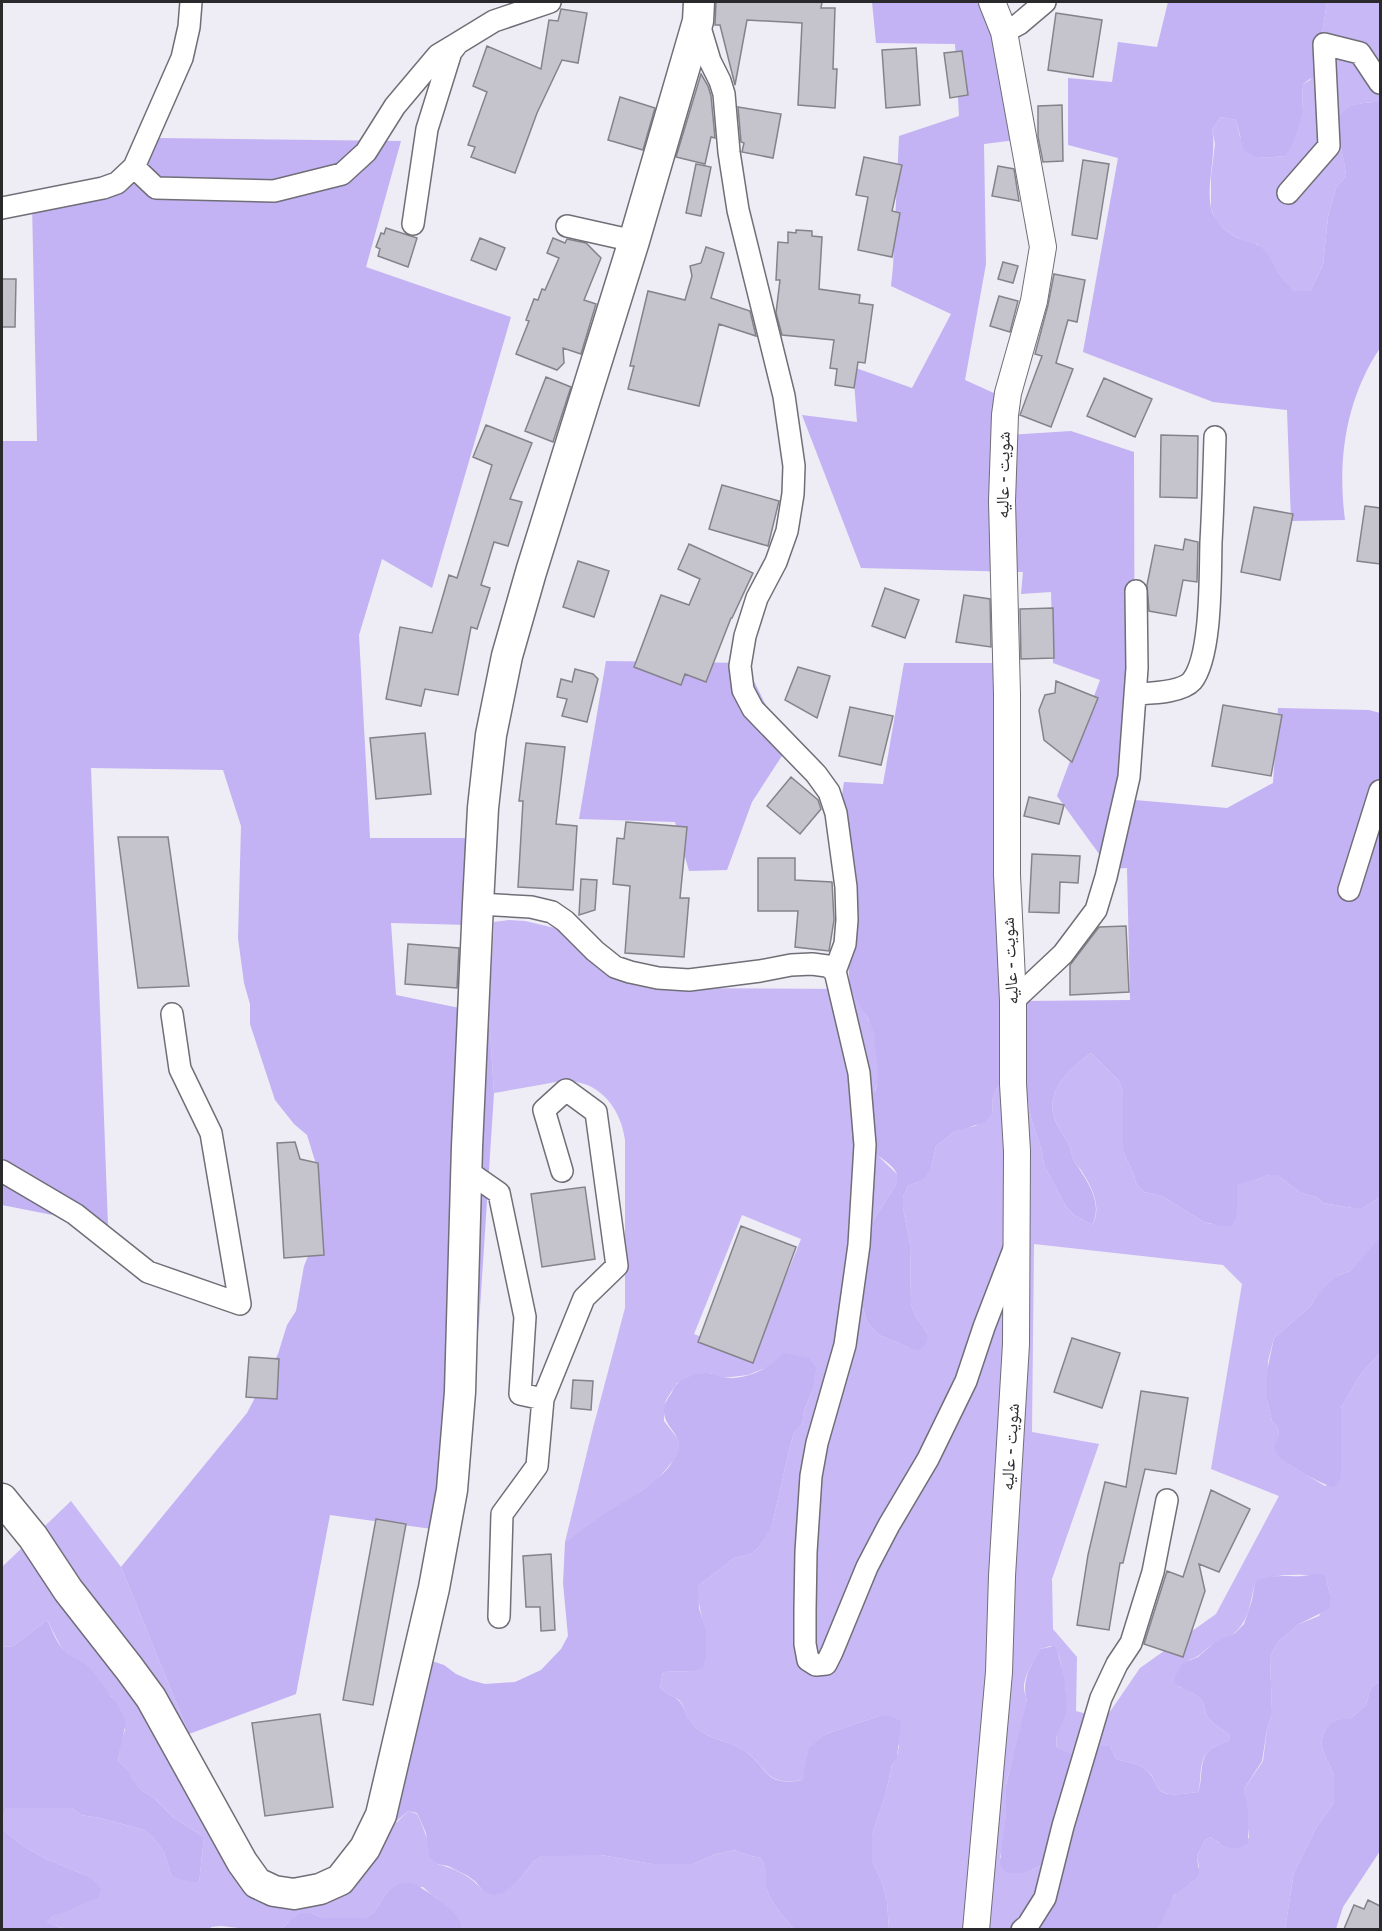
<svg xmlns="http://www.w3.org/2000/svg" width="1382" height="1931" font-family="Signika,'Noto Naskh Arabic',sans-serif">
<rect width="100%" height="100%" fill="#eeecf4"/>
<!-- green -->
<path fill="#c8b8f6" fill-rule="evenodd" d="M1327 2H1380V102C1317 102 1343 137 1346 176L1336 188 1328 217 1323 265 1310 291H1294L1284 280 1257 244 1242 240 1229 233 1216 222 1211 208V176L1215 144 1212 129 1221 117 1236 120 1240 137 1258 158 1286 156 1303 113 1302 85 1310 80 1322 35Z
M509 920 525 921 555 928 670 988 850 989C871 1016 885 1053 876 1087 873 1101 857 1124 850 1138L875 1153 897 1174V1183L864 1235 860 1297 867 1322 879 1335 910 1348 928 1335 915 1315 911 1304 910 1244 903 1208V1197L908 1186 918 1182 931 1168 936 1146 954 1132 964 1128 975 1126 992 1114 993 1095 1009 1065 1024 1083 1031 1118 1042 1151 1044 1165 1066 1207 1074 1215 1092 1225C1103 1207 1091 1186 1081 1170 1078 1166 1074 1163 1073 1158 1071 1154 1071 1149 1069 1145 1064 1135 1057 1127 1054 1117 1046 1089 1071 1067 1091 1053L1119 1081 1123 1093V1151L1134 1175 1136 1183 1144 1192 1162 1196 1204 1222 1212 1224 1237 1214V1183L1258 1179 1268 1175H1277L1301 1193 1316 1197 1324 1203 1352 1208H1363L1380 1197V1239L1350 1271 1339 1275 1316 1297 1310 1307 1274 1338 1268 1361 1267 1400 1272 1421 1278 1428 1279 1436 1290 1465 1325 1486 1341 1479V1408L1360 1375 1380 1353V1681L1371 1687 1366 1705 1350 1719H1341L1332 1724 1325 1730 1321 1741 1323 1751 1334 1775V1803L1316 1828 1294 1872 1285 1929H1158C1166 1911 1171 1890 1192 1882L1199 1867 1197 1856 1205 1840 1211 1837 1219 1843 1249 1838 1244 1789 1263 1761 1267 1729 1272 1714 1270 1656 1279 1641 1299 1624 1319 1616 1330 1594 1326 1578C1310 1573 1269 1573 1255 1583 1250 1601 1250 1621 1233 1634 1227 1638 1219 1641 1212 1645 1203 1651 1200 1657 1189 1660L1178 1686C1185 1690 1194 1693 1200 1698 1205 1703 1204 1710 1207 1716 1212 1724 1222 1729 1230 1735L1229 1740C1222 1744 1212 1746 1207 1753 1198 1764 1202 1780 1198 1792 1187 1793 1164 1799 1157 1787 1153 1781 1154 1775 1147 1771 1135 1761 1130 1764 1116 1759L1110 1746C1087 1758 1082 1763 1057 1748 1053 1732 1065 1719 1066 1703 1067 1692 1063 1681 1062 1671 1060 1659 1060 1654 1051 1646L1040 1649C1035 1659 1024 1676 1024 1687 1024 1694 1028 1699 1027 1707L1006 1784V1813L1003 1847 1000 1857 1008 1873H1025L1042 1865 1050 1864C1051 1878 1056 1901 1048 1913 1044 1919 1040 1923 1037 1929H889L887 1902 882 1882 872 1861V1834L885 1797 892 1765 897 1756 899 1746 879 1716 826 1734 819 1741 807 1761 802 1780C763 1786 770 1769 745 1751 734 1743 719 1741 707 1735 700 1731 693 1727 689 1721 685 1714 685 1706 679 1700 672 1695 668 1696 660 1687L663 1672 693 1671 702 1619 698 1598V1586L734 1558 751 1554 758 1548 773 1521 790 1446 794 1433 802 1424 804 1411 812 1391 777 1360 768 1367 748 1375 723 1378 710 1373 677 1383 666 1400 664 1411V1421L678 1439 680 1448 674 1460 656 1481 565 1542 593 1428 625 1308V1140C621 1110 602 1083 569 1081 561 1080 553 1083 545 1084 528 1087 511 1090 494 1093L489 1014 494 922ZM742 1215 801 1239 753 1358 694 1334ZM1034 1244 1223 1265 1242 1284 1211 1469 1279 1496 1216 1614 1140 1668 1105 1719 1076 1711 1077 1657 1053 1629 1052 1579 1099 1444 1032 1432Z
M71 1501 121 1567 189 1734 218 1822 274 1882 317 1878 398 1821 408 1811 417 1814C425 1830 429 1847 437 1864 454 1868 473 1877 483 1891L511 1886 519 1880 533 1862 542 1856 551 1855H601L652 1864H693L713 1855 734 1850 751 1856 761 1858C770 1872 763 1877 767 1890 771 1904 785 1918 794 1929H462C457 1910 437 1901 423 1887L388 1891 374 1912 366 1918H324L311 1913 288 1923 281 1929H247L221 1926 211 1927V1930L69 1929 58 1927 45 1922C55 1913 74 1906 87 1901L90 1877 46 1859 23 1846 2 1829V1821L6 1808H72L81 1815 100 1818 144 1830 153 1837 164 1852 171 1875 199 1883 204 1837 174 1818 154 1798 141 1790 131 1780 127 1769 118 1761 121 1741 125 1730 112 1697 84 1664 72 1658 63 1651 47 1620 12 1647 2 1646V1567Z"/>
<!-- forest -->
<path fill="#c3b2f4" d="M872 2H998L1016 140 984 144 986 264 965 380 996 394 993 436 1071 431 1134 452 1135 800 1227 808 1273 783 1278 708 1369 710 1380 713V1197L1363 1208H1352L1324 1203 1316 1197 1301 1193 1277 1175H1268L1258 1179 1237 1184V1214L1232 1226H1222L1204 1222 1162 1196 1144 1192 1136 1183 1134 1175 1123 1151V1093L1119 1081 1091 1053C1071 1067 1046 1089 1054 1117 1057 1127 1064 1135 1069 1145 1071 1149 1071 1154 1073 1158 1074 1163 1078 1166 1080 1170 1091 1187 1102 1206 1092 1225L1074 1215 1066 1207 1044 1165 1042 1151 1031 1118 1024 1083 1009 1066 993 1095 992 1114 985 1122 954 1132 936 1146 931 1168 925 1177 918 1182 908 1186 903 1197V1208L910 1244 911 1304 915 1315 928 1335 926 1344 919 1350 910 1348 879 1335 867 1322 860 1297 864 1235 897 1183C897 1182 897 1174 897 1174 893 1162 860 1145 850 1138L876 1089 878 1071 874 1035 868 1018 850 989 838 822 844 782 883 784 904 663H1006L1025 1001 1130 1000 1127 868 1110 869 1057 796 1100 680 1053 663 1051 592 1021 594 1023 572 861 568 802 415 857 422 853 367 912 388 951 314 891 286 893 267 899 136 959 116 955 44 876 43Z
M1168 2H1327L1316 74 1302 85 1303 113 1293 143 1286 156 1258 158 1244 151 1236 120 1221 117 1212 129C1217 154 1206 183 1211 208 1214 223 1229 235 1243 240 1249 242 1255 242 1260 247 1268 253 1271 261 1276 269 1281 277 1288 284 1294 291H1310L1323 265 1328 217 1336 188 1346 176C1343 137 1316 102 1380 102V348C1346 399 1337 459 1345 520L1291 521 1287 410 1213 402 1083 352 1118 158 1068 145V78L1112 82 1118 42 1157 47Z
M159 138 401 141 366 267 511 317 432 588 382 559 359 635 370 838H470L471 925 391 923 396 995 489 1014 494 1093 479 1324 454 1532 330 1515 296 1694 189 1734 121 1567 247 1413 278 1354 287 1325 296 1311 304 1266 309 1254 316 1164 307 1135 294 1124 275 1100 250 1024V1004L244 983 238 938 241 826 223 770 91 768 108 1226 2 1205V441H37L32 203 100 190Z
M606 661 745 663 787 748 752 802 727 870 689 871 675 822 579 819Z
M1380 1238V1353L1360 1375 1341 1408V1479L1334 1487C1324 1486 1285 1464 1279 1456 1277 1453 1275 1450 1274 1447L1279 1436 1278 1428 1272 1421 1267 1400V1371L1274 1338 1310 1307 1316 1297 1327 1285 1339 1275 1350 1271Z
M783 1353 809 1358 816 1368 812 1391 804 1411 802 1424 794 1433 790 1446 773 1521 769 1530 758 1548 751 1554 734 1558 698 1586 699 1608 706 1632V1655L703 1668 693 1671 663 1672 660 1687C668 1696 671 1694 678 1700 685 1706 685 1714 689 1720 693 1727 700 1731 707 1735 719 1741 734 1743 745 1751 770 1769 763 1787 802 1780L809 1748 826 1734 879 1716H890L901 1721 897 1757 892 1765 885 1797 872 1834V1861L882 1882 887 1902 889 1929H794C785 1918 771 1904 767 1890 762 1877 770 1873 761 1858L751 1856 734 1850 713 1855 693 1864H652L601 1855 542 1856 533 1862 519 1880 503 1893 493 1895 483 1891 476 1882 468 1876 448 1866 437 1864 429 1856 426 1833 417 1813 408 1811 391 1826 420 1657 444 1665 456 1674 470 1680 485 1684 515 1682 541 1670 561 1649 568 1636 563 1583 565 1542C582 1530 598 1518 614 1508 636 1494 669 1477 678 1451 686 1432 649 1422 671 1394 673 1390 675 1385 678 1383 686 1377 699 1373 709 1373 715 1374 720 1377 726 1378 747 1379 770 1369 783 1353Z
M1313 1574H1323L1326 1578 1330 1594V1605L1327 1610 1299 1624 1279 1641 1270 1656 1272 1714 1267 1729 1262 1761 1244 1789 1248 1812V1843C1235 1854 1223 1846 1211 1837L1205 1840 1197 1856 1199 1873 1197 1878 1174 1895 1158 1929H1037C1040 1923 1044 1919 1048 1913 1056 1902 1051 1878 1050 1864L1042 1865 1025 1873H1008L1003 1869 1000 1863 1006 1813V1785L1027 1701C1021 1681 1030 1667 1040 1649L1055 1646C1061 1660 1069 1696 1066 1712 1063 1725 1053 1734 1057 1748L1083 1759 1088 1758 1099 1746H1110L1116 1759C1130 1764 1135 1761 1147 1771 1154 1776 1153 1781 1157 1787 1163 1799 1187 1793 1198 1792 1203 1780 1199 1764 1207 1753 1212 1746 1222 1744 1229 1740L1230 1735C1222 1729 1212 1724 1207 1716 1204 1710 1205 1703 1200 1698 1193 1692 1182 1690 1175 1683V1677L1183 1663 1198 1657 1214 1643 1235 1633 1244 1624 1252 1600 1255 1582C1272 1571 1295 1580 1313 1574Z
M47 1620C52 1630 57 1644 65 1652 71 1658 78 1659 85 1664 94 1671 122 1709 125 1720 126 1728 119 1751 118 1761L127 1769 132 1780 141 1790 154 1798 174 1818 204 1837 199 1883 179 1879 171 1875 164 1852 153 1837 144 1830 100 1818 81 1815 72 1808H6L2 1821V1646L12 1647Z
M1380 1681V1851L1343 1907 1336 1929H1285L1294 1872 1316 1828 1334 1803V1775L1323 1751 1321 1741 1325 1730 1332 1723 1341 1719H1350L1366 1705 1371 1687Z
M2 1829 23 1846 46 1859 90 1877 101 1889 98 1898C86 1901 78 1906 67 1911 57 1915 54 1914 46 1922L58 1927 69 1929H2Z
M412 1883C422 1887 445 1904 453 1912 458 1916 461 1923 462 1929H281L300 1913H311L324 1918H366L374 1912 388 1891 399 1884Z"/>
<!-- building -->
<path fill="#c5c4cc" stroke="#84838a" stroke-width="1.5" d="M716 2H822L821 8H835L833 69H837L835 108 798 105 802 23 747 20 735 85 720 25H715Z
M561 9 587 13 578 63 562 60 537 113 515 173 471 157 475 147 468 145 487 92 473 86 487 46 541 69 549 20 558 21Z
M1056 13 1102 20 1093 77 1048 70Z
M916 48 920 105 886 108 882 50Z
M962 51 968 95 950 98 944 53Z
M701 74 708 86 711 96 715 138 711 137 705 164 676 157Z
M620 97 655 108 643 150 608 140Z
M1062 105 1063 161 1043 162 1038 137V106Z
M738 107 781 114 773 158 742 152 744 143 741 142Z
M864 157 902 165 892 211 900 213 892 257 858 250 868 197 856 195Z
M1083 160 1109 164 1097 239 1072 235Z
M696 164 711 167 701 216 686 213Z
M998 166 1014 169 1019 201 992 196Z
M386 228 417 238 408 267 378 256 380 249 376 247 381 233 384 234Z
M796 230 812 231V236L822 237 819 289 860 295 859 303 873 305 865 363 858 362 854 388 835 385 837 369 830 368 834 340 782 335 776 313 780 280H776L778 242 788 243V232L796 233Z
M480 238 505 248 496 270 471 260Z
M553 238 565 243 567 239 586 243 601 258 584 300 596 304 581 354 563 348 564 363 557 370 516 354 529 321 526 320 534 299 538 300 542 289 545 290 559 258 547 253Z
M706 247 724 253 711 298 750 311 756 336 719 324 699 406 628 389 634 366H630L648 291 685 300 692 276 690 266 701 263Z
M1003 262 1018 266 1013 283 998 279Z
M1054 274 1085 280 1077 322 1068 320 1056 363 1073 369 1051 427 1020 415 1042 356 1035 354 1048 305Z
M2 279H16L15 327H2Z
M999 296 1018 301 1010 332 990 326Z
M546 377 571 387 553 442 525 431Z
M1104 378 1152 399 1135 437 1087 416Z
M486 425 532 443 510 499 522 502 508 546 494 542 481 585 490 588 477 629 471 627 458 695 425 689 421 706 386 699 400 627 432 633 449 575 457 578 492 465 473 457Z
M1161 435 1198 436 1197 498 1160 497Z
M722 485 779 501 768 546 709 529Z
M1365 506 1380 508V564L1357 561Z
M1254 507 1293 514 1280 580 1241 572Z
M1185 539 1198 542 1197 582 1183 580 1176 616 1149 611 1147 585 1155 545 1183 550Z
M689 544 753 573 732 618H731L706 682 685 674 681 685 634 667 661 595 689 605 700 579 678 569Z
M578 561 609 571 594 617 563 607Z
M885 588 919 600 905 638 872 626Z
M964 595 990 599 991 647 956 642Z
M1053 608 1054 658 1021 659 1020 609Z
M798 667 830 676 817 718 785 700Z
M575 669 593 674 598 679 587 722 562 716 567 699 557 697 561 679 572 682Z
M1056 681 1098 698 1072 762 1044 740 1039 710 1045 695 1055 693Z
M1223 705 1282 715 1271 776 1212 766Z
M850 707 893 716 881 765 839 756Z
M425 733 431 794 376 799 370 738Z
M526 743 565 747 556 824 577 826 573 890 518 887 523 801H519Z
M791 777 818 800 821 809 800 834 767 806Z
M1029 797 1064 805 1059 824 1024 816Z
M626 822 687 827 680 898H689L684 957 625 953 630 886 613 884 617 838 624 839Z
M118 837H168L189 986 138 988Z
M1032 854 1080 856 1078 883 1060 882 1059 913 1029 912Z
M758 858H795V880L832 882 834 920 829 951 795 947 798 911H758Z
M581 879 597 880 595 910 579 915Z
M1126 926 1129 992 1070 995V965L1099 927Z
M408 944 459 948 457 988 405 984Z
M295 1142 300 1159 318 1163 324 1255 284 1258 277 1143Z
M585 1187 595 1259 542 1267 531 1194Z
M741 1226 796 1247 753 1363 698 1342Z
M1072 1338 1120 1353 1102 1408 1054 1392Z
M249 1357 279 1359 277 1399 246 1397Z
M573 1380 593 1381 591 1410 571 1408Z
M1141 1391 1188 1398 1176 1474 1145 1469 1123 1563H1120L1109 1630 1077 1625 1088 1555 1105 1482 1126 1487Z
M1211 1490 1250 1509 1219 1572 1199 1564 1205 1591 1183 1657 1144 1644 1167 1571 1183 1577Z
M376 1519 406 1524 373 1705 343 1700Z
M551 1554 555 1630 541 1631 540 1607H526L523 1556Z
M320 1714 333 1807 265 1816 252 1723Z
M1368 1900 1380 1906V1929H1344L1354 1905 1364 1909Z"/>
<g fill="none" stroke-linecap="round" stroke-linejoin="round">
<defs>
<path id="minor" d="M698 21 710 61 720 81 724 94 729 152 738 210 784 396 794 466 793 494 787 531 776 562 757 598 745 636 740 666 743 690 753 709 816 774 829 792 836 813 846 887 847 920 845 944 835 971
M1004 32 1019 24 1045 2
M134 167 156 188 274 191 342 174 366 152 395 106 438 55 458 43
M1288 193 1329 146 1324 44 1360 53 1380 83
M2 208 103 188 117 183 134 167 182 58 189 27 191 2
M413 224 427 129 451 52 458 43 494 21 550 2
M567 226 634 241
M1135 694C1150 693 1181 693 1192 681 1212 656 1210 575 1211 542 1213 507 1214 472 1215 437
M1349 890 1380 791
M478 904 531 907 552 912 565 921 595 951 615 967 630 972 658 978 689 980 760 971 791 965 812 964 827 966 835 971 859 1073 865 1145 859 1245 845 1345 817 1443 811 1476 806 1552 805 1610V1644L808 1660 816 1665 826 1664 832 1652 867 1567 889 1525 928 1459 966 1381 984 1327 1014 1249
M1013 1001 1063 954 1096 910 1106 877 1129 777 1137 668 1136 591
M466 1170 499 1193 525 1317 520 1394 543 1399 584 1298 617 1266 596 1112 566 1090 544 1110 562 1171
M2 1171 75 1214 148 1272 240 1304 211 1133 180 1069 172 1014
M499 1617 502 1514 537 1466 543 1399
M1022 1930 1028 1925 1045 1898 1063 1826 1101 1698 1117 1664 1131 1643 1153 1572 1167 1500"/>
<path id="tertiary" d="M976 1930 999 1672 1002 1576 1016 1344 1017 1151 1013 1084V1001L1007 875V694L1002 501 1005 415 1008 393 1034 301 1043 247 1004 32 992 2"/>
<path id="secondary" d="M2 1499 33 1537 68 1590 129 1668 151 1698 242 1862 257 1883 274 1891 294 1894 320 1889 340 1880 365 1848 381 1815 434 1588 452 1490 460 1392 467 1147 478 904 483 808 491 735 507 656 531 572 634 241 698 21 699 2"/>
</defs>
<!-- minor casing -->
<use href="#minor" stroke="#706e76" stroke-width="24"/>
<!-- tertiary casing -->
<use href="#tertiary" stroke="#706e76" stroke-width="28"/>
<!-- secondary casing -->
<use href="#secondary" stroke="#706e76" stroke-width="33"/>
<!-- minor -->
<use href="#minor" stroke="#fff" stroke-width="21"/>
<!-- tertiary -->
<use href="#tertiary" stroke="#fff" stroke-width="26"/>
<!-- secondary -->
<use href="#secondary" stroke="#fff" stroke-width="30"/>
</g>
<g text-anchor="middle" stroke-width="4.5" stroke-linejoin="round" paint-order="stroke">
<!-- street labels -->
<g font-size="18" fill="#2a292c" stroke="#fff">
<text transform="translate(1003 475) rotate(-89)" y="6">شويت - عاليه</text>
<text transform="translate(1010 961) rotate(-93)" y="6">شويت - عاليه</text>
<text transform="translate(1010 1447) rotate(-86)" y="6">شويت - عاليه</text>
</g>
</g>
<!-- border -->
<rect width="1382" height="1931" fill="none" stroke="#2a292c" stroke-width="6"/>
</svg>
